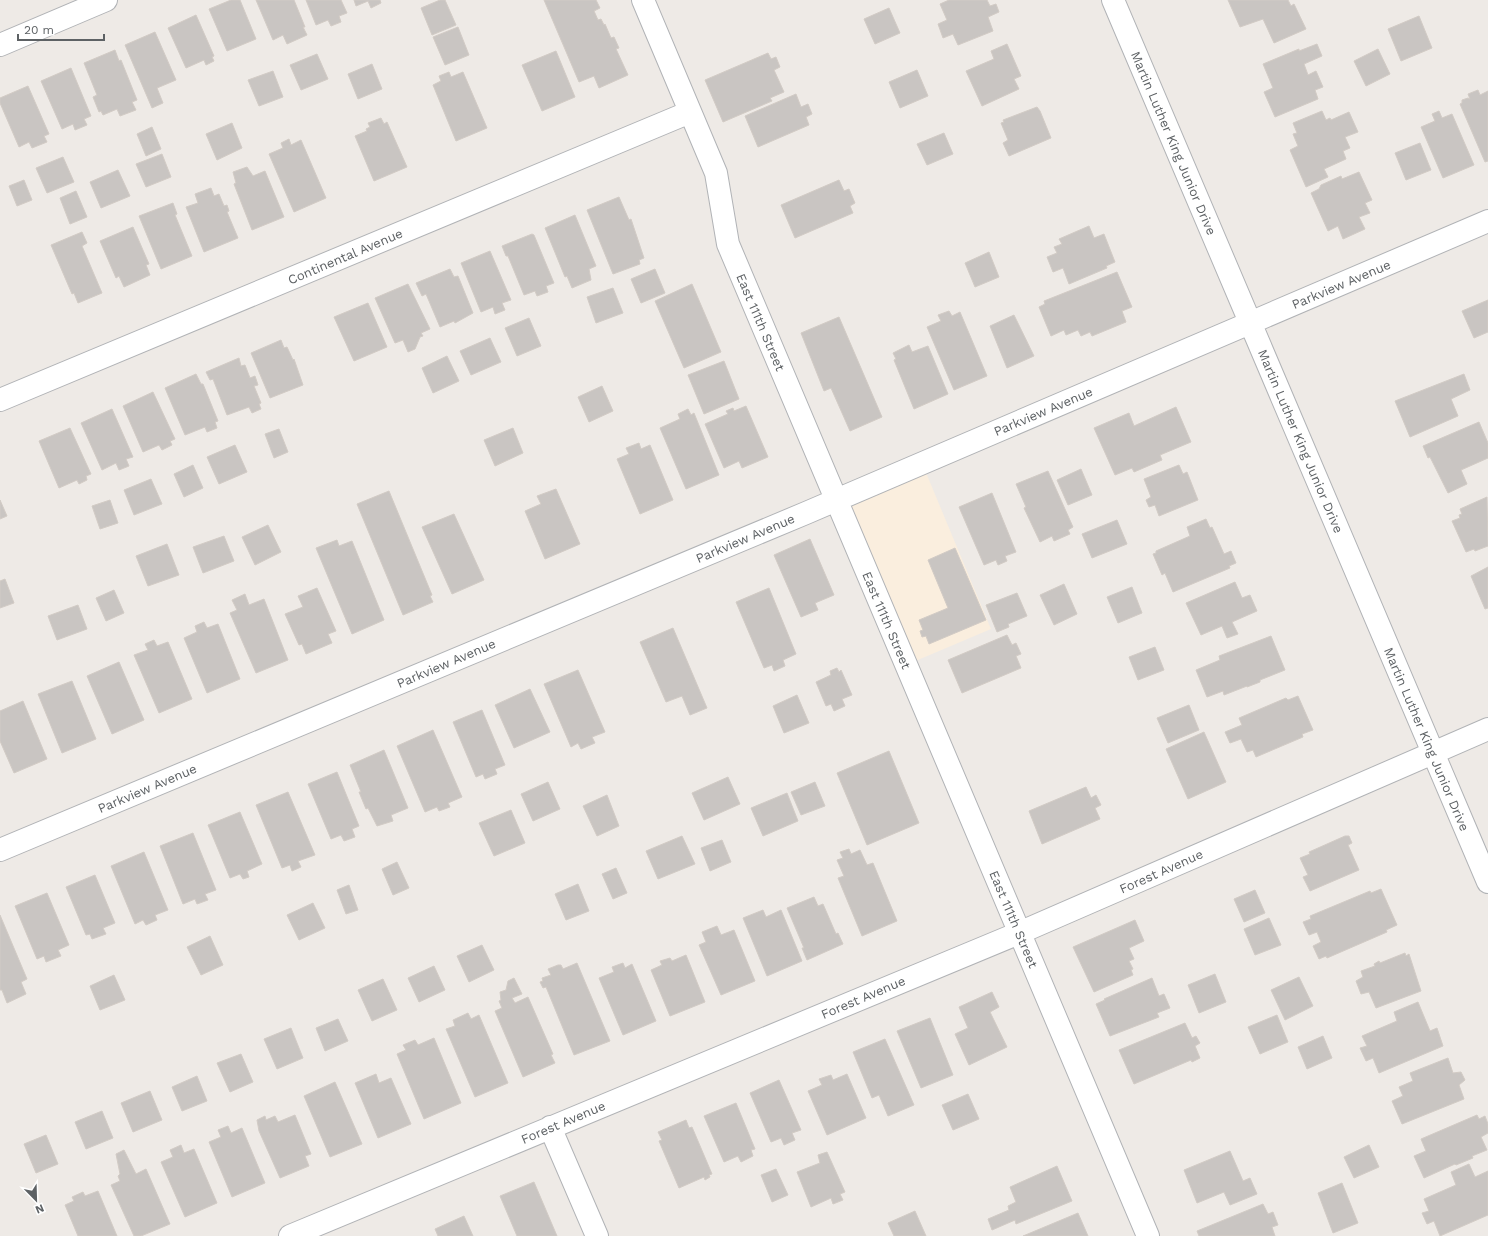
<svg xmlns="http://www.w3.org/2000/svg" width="1488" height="1236" font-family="'Work Sans',sans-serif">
<rect width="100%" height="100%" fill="#eeeae6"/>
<!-- commercial -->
<path fill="#faeede" d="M922 463 991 629 906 665 836 500Z"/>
<!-- building -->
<path fill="#c9c5c2" stroke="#d2cbc5" d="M231 0H240L256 39 227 51 209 9Z
M256 0H294L305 27H303L307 35 287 44 283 35 273 40Z
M306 0H341L347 13 339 16 341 22 331 26 328 20 316 25Z
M354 0H380L381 3 371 8 368 1 356 6Z
M440 0H445L456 25 432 35 421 8Z
M544 0H596L600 8 594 11 598 20 601 19 604 25 605 24 611 38 614 37 619 48 616 49 628 75 599 88 594 76 579 82Z
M949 0H987L990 6 996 4 999 12 988 17 993 31 958 45 953 34 943 38 938 24 947 20 940 4Z
M1228 0H1288L1291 6 1294 4 1306 29 1274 43 1263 19 1240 27Z
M889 8 900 33 875 44 864 19Z
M196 15 214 56 212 57 214 61 206 65 204 60 186 68 168 28Z
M1419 16 1432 48 1401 61 1388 29Z
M458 27 469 55 445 65 433 37Z
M155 32 176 80 157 88 163 103 152 108 125 45Z
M1007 44 1021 76 1014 79 1019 89 982 106 966 71 994 59 991 51Z
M1317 44 1322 56 1304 64 1308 75 1316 71 1323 87 1315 90 1318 99 1275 117 1264 92 1273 88 1263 64 1299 49V51Z
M1378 49 1390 74 1366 86 1354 61Z
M115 50 119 61 121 60 137 100 132 102 136 110 120 116 117 109 103 115 101 111 99 112 93 97 97 95 84 63Z
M556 51 575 97 542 111 522 65Z
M768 53 771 59 776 57 780 67 774 70 784 92 770 98 772 101 723 122 705 80Z
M317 54 328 79 301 90 290 65Z
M372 64 382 89 358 99 348 74Z
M71 68 91 116 84 119 87 125 75 130 73 124 62 129 41 81Z
M917 70 928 96 900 108 889 82Z
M273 71 283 97 259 106 248 80Z
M449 72 451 77 463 72 487 128 456 141 433 85 441 81 439 76Z
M28 86 49 134 44 136 47 142 32 148 29 142 19 147 0 103V98Z
M1478 90 1480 95 1488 91V161L1485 162 1460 104 1462 103V100L1468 98 1470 99 1468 94Z
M796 94 801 107 808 104 812 114 806 117 809 125 758 147 745 116Z
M1037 107 1040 111 1051 138 1009 156 1003 143 1008 140 1001 123 1004 122 1003 120Z
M1322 111 1326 120 1330 118 1331 120 1349 112 1358 132 1345 137 1350 148 1343 151 1346 159 1324 169 1328 177 1306 187 1290 150 1298 146 1293 134 1297 133 1293 123Z
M1439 111 1442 118 1452 114 1474 165 1443 178 1421 127 1435 121 1432 114Z
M381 118 384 124 387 122 407 167 374 181 355 136 367 131 366 129 370 127 368 123Z
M232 123 242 148 217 160 206 134Z
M152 127 161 149 146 156 137 134Z
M944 133 953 154 927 165 917 144Z
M289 139 291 145 301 140 326 198 294 212 269 154 283 148 281 143Z
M1420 143 1431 170 1406 180 1395 153Z
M162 154 171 177 146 187 136 164Z
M63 157 74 182 47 193 36 168Z
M247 167 253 176 265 171 284 217 252 230 234 184 236 183 233 172Z
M118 170 130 196 101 208 90 182Z
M1359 172 1372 200 1365 203 1370 213 1359 217 1365 229 1343 239 1338 226 1328 231 1311 193 1319 189 1321 185 1341 176 1342 179Z
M24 180 32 200 17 206 9 186Z
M839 180 844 191 849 189 855 203 850 206 853 213 795 238 781 205Z
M211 188 214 196 219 194 224 206 227 205 229 211 227 212 238 238 204 252 186 207 198 203 195 194Z
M76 191 87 217 70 224 60 198Z
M619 197 629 220 631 219 644 258 639 260 640 264 613 274 587 210Z
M173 203 177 214 175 215 192 256 161 269 139 216Z
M575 215 596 266 589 269 591 280 572 288 567 276 565 277 545 228Z
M1089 226 1094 238 1104 234 1115 262 1106 266 1107 268 1069 284 1063 268 1053 272 1047 257 1057 253 1054 247 1062 244 1059 239Z
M133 227 149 264 146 265 150 275 124 287 119 276 116 278 100 241Z
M82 232 87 243 82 246 102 293 78 303 74 293 72 294 51 245Z
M532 234 534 235 554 283 546 286 548 292 537 296 535 291 524 295 508 256H506L502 246Z
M490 251 511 300 502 303 505 310 495 314 493 307 481 312 461 263Z
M989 252 999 277 975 287 965 263Z
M450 269 454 277 458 276 473 313 455 323 454 321 440 327 426 294 422 296 416 283Z
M655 269 665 293 641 303 631 279Z
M1117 272 1132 307 1122 311 1126 322 1092 336 1090 332 1081 336 1078 330 1066 335 1064 330 1051 336 1039 307 1045 304 1044 301Z
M408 284 430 329 421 333 423 336 420 337 415 349 408 352 403 340 395 343 375 298Z
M692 284 721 352 684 368 655 301Z
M613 288 623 313 596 323 587 297Z
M1488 300V332L1474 338 1462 311Z
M368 303 387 347 354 361 334 317Z
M949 311 952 316 960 312 987 376 954 390 927 327 941 321 938 315Z
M1014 315 1034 356 1007 368 990 326Z
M839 317 882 417 850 431 831 388 824 391 801 333Z
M529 318 541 346 517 356 505 328Z
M490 338 501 362 471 375 460 351Z
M281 340 284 348 287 347 293 360 294 359 303 385 270 398 251 353Z
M909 345 912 352 928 346 948 394 914 409 894 360 896 359 893 353Z
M447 356 459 381 433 393 422 368Z
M239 358 241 366 245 365 250 378 255 376 258 385 254 386 261 403 259 404 261 409 252 413 249 407 227 415 213 379 210 380 206 372Z
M724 361 739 399 704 414 688 375Z
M196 374 201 384H203L218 421 215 422 217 428 207 432 205 427 185 435 165 388Z
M1464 374 1470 390 1451 399 1458 416 1410 437 1395 401Z
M602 386 613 411 589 422 578 397Z
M153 392 175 439 170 441 172 445 162 450 159 445 143 452 123 406Z
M746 406 768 457 742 468 739 461 724 468 705 424 728 414 726 411 733 408 734 411Z
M1176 407 1191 442 1160 455 1162 460 1134 472 1132 468 1115 475 1094 428 1129 413 1134 426Z
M112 409 133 457 126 459 129 466 119 470 116 463 102 470 81 423Z
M688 409 691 415 694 413 719 475 686 489 660 428 680 419 678 414Z
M1479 422 1488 443V458L1461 470 1467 484 1448 493 1430 457 1428 458 1423 446Z
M70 428 91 474 86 476 87 480 79 484 77 480 59 488 39 441Z
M513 428 523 453 495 466 484 440Z
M279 429 288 452 274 458 265 434Z
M639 443 641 449 650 445 673 500 640 514 617 459 629 454 626 448Z
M235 445 247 472 219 484 207 457Z
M193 465 203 488 184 497 174 474Z
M1179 465 1183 474 1187 472 1198 500 1159 516 1155 505 1149 507 1146 500 1151 497 1144 479Z
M1081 469 1092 495 1068 505 1057 480Z
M1048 471 1073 527 1068 530 1070 534 1054 541 1052 536 1040 542 1024 508 1026 507 1016 484Z
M151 479 162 504 134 515 124 490Z
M556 489 580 544 545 559 525 511 541 504 537 496Z
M389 491 432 595 430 596 433 602 403 615 357 504Z
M992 493 1016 552 1005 556 1007 561 998 565 996 560 984 565 959 507Z
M1487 497 1488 546 1475 551 1474 549 1466 552 1452 521 1460 518 1459 515 1462 514 1460 509Z
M0 500 7 516 0 519Z
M110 500 118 523 100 529 92 506Z
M454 514 484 580 452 594 422 527Z
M1206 519 1210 528 1212 527 1224 554 1231 551 1236 563 1229 566 1230 568 1173 592 1165 573 1162 575 1153 554 1156 553V551L1190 536 1187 527Z
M1117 520 1127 544 1092 558 1082 534Z
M268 525 281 552 255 565 242 537Z
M224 536 234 561 203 573 193 547Z
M810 539 834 595 815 603 818 610 801 617 774 555Z
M337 540 339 546 352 541 384 620 352 634 316 548Z
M167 544 179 575 148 586 136 556Z
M955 548 986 620 929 644 926 636 922 637 920 631 923 630 919 620 948 608 928 560Z
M1488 567V608L1485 609 1471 576Z
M5 579 14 603 0 608V581Z
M1235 582 1242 598 1250 595 1257 611 1232 622 1238 634 1227 638 1222 626 1201 635 1186 603Z
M1064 584 1077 614 1054 625 1040 595Z
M1132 587 1142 613 1118 623 1107 597Z
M317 588 336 631 328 634 332 643 306 654 302 644 299 645 285 614 303 607 298 596Z
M769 588 796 654 783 660 785 666 774 671 772 665 764 668 736 602Z
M114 590 124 613 106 621 96 598Z
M1017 593 1027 616 1008 624 1009 627 997 632 986 605Z
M245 594 249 605 264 599 288 660 256 673 230 613 237 610 232 600Z
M78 605 87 629 57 640 48 616Z
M204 622 207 628 218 624 240 679 207 693 184 638 197 632 195 626Z
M673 628 707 708 690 715 682 696 666 702 640 642Z
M1007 635 1012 645 1016 643 1021 654 1016 656 1021 668 962 693 948 660Z
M1271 636 1285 670 1260 680V682L1247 687V686L1224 695 1223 691 1207 697 1196 670 1220 660 1219 656Z
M154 640 157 646 168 642 192 699 159 713 134 655 148 650 145 644Z
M1155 647 1164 670 1138 680 1129 657Z
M119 662 144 720 112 734 87 676Z
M837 668 839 672 841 670 852 695 842 699 845 706 834 711 831 704 826 706 816 682 831 675 830 671Z
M578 670 605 732 592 737 595 743 581 749 578 743 571 747 544 684Z
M72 681 96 739 62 753 38 694Z
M530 689 550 732 514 748 495 705Z
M797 695 809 723 784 733 773 706Z
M1298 696 1313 730 1302 734 1303 737 1256 757 1253 750 1247 752 1241 739 1230 743 1225 732 1242 725 1239 718 1286 698 1288 700Z
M23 701 47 759 14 773 0 741V711Z
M1189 705 1199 730 1168 743 1157 718Z
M482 710 505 765 495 769 497 774 485 779 483 774 476 777 453 722Z
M433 730 462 797 448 803 450 807 439 811 437 807 425 812 397 746Z
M1204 732 1226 782 1188 799 1166 749Z
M384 750 408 808 391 815 393 821 377 826 368 808 366 809 359 792H361L350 765Z
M889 751 919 823 867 845 837 773Z
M337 772 359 826 352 829 355 837 344 841 341 835 331 839 308 784Z
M728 777 740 804 704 820 692 793Z
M548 782 560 809 533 821 521 794Z
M815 782 825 806 801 815 791 792Z
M1086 787 1091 798 1096 795 1101 805 1095 808 1100 819 1042 844 1029 811Z
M288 792 315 855 298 861 301 867 292 871 290 865 282 868 256 805Z
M787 793 798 821 763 836 751 808Z
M607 795 619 826 597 836 583 806Z
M511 810 525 843 494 856 479 823Z
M240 812 262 864 247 871 249 877 243 879 240 874 230 878 208 825Z
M193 833 216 890 205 894 208 900 197 904 195 899 183 904 160 846Z
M682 836 695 864 658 879 646 851Z
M1345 836H1349L1352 843 1348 845 1359 870 1310 891 1303 877 1308 875 1300 858 1310 854 1309 852Z
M722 840 731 862 710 871 701 848Z
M849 849 851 854 860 850 867 865 873 863 897 921 862 936 838 878 844 876 837 860 843 858 840 852Z
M144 852 168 910 155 915 157 920 146 925 143 920 135 924 111 866Z
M397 862 409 888 393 895 382 869Z
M616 868 627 893 613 899 602 874Z
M95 875 115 923 103 928 106 934 92 939 90 934 86 935 66 887Z
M578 884 589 911 566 920 555 894Z
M349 885 358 910 346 914 337 890Z
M1381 889 1397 925 1386 930 1387 932 1327 958 1326 956 1319 959 1313 946 1321 942 1317 932 1309 935 1303 922 1311 919 1310 916 1370 891 1371 893Z
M1255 890 1265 913 1244 922 1234 899Z
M47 893 69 945 58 950 61 956 46 962 44 956 37 959 15 906Z
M814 897 818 906 823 904 836 934 838 933 843 944 807 960 802 948H804L787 908Z
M313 903 325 928 299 940 287 915Z
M763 910 766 917 781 910 802 961 767 976 743 918Z
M0 915 27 979 21 982 26 994 7 1003 2 990H0Z
M1269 918 1281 945 1255 955 1244 929Z
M1135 920 1144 941 1129 948 1134 959 1129 961 1133 969 1131 970 1133 975 1094 992 1073 947Z
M717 926 721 935 734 930 755 981 721 995 699 945 706 942 702 932Z
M210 936 223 965 201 975 187 947Z
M482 945 494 970 469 982 457 956Z
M1405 953 1406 956 1409 954 1421 991 1376 1008 1369 992 1361 994 1356 981 1363 977 1361 971 1375 966 1374 964 1379 961 1380 963Z
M686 955 705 1002 670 1016 651 970 662 965 660 961 670 958 672 961Z
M577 963 610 1041 574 1055 546 987 543 988 540 982 543 981 542 978 551 975 548 969 558 965H561L563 969Z
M623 963 625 968 632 964 656 1021 623 1035 599 978 614 972 612 967Z
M434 966 445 990 419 1002 408 978Z
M1215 974 1226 1002 1199 1013 1188 985Z
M114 975 125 1000 100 1010 90 986Z
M1299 977 1313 1006 1285 1020 1271 990Z
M514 978 522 994 512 998 515 1003 528 997 553 1054 551 1055 555 1063 523 1077 495 1011 502 1008 499 1001 501 1000 500 992 506 990 508 981Z
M1152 978 1159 996 1164 994 1170 1008 1157 1013 1159 1017 1110 1036 1096 1004 1105 1000 1104 999Z
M383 979 397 1010 372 1021 358 990Z
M992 992 999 1007 990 1012 1007 1047 969 1065 955 1034 968 1028 959 1007Z
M1418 1002 1430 1031 1437 1028 1443 1046 1379 1073 1373 1058 1366 1061 1360 1048 1367 1046 1362 1036 1397 1021 1394 1012Z
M468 1013 471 1019 479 1015 508 1083 475 1097 446 1029 455 1026 453 1020Z
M1277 1015 1288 1042 1260 1054 1248 1027Z
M930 1018 953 1075 921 1088 897 1031Z
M338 1019 348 1041 325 1051 316 1028Z
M1185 1023 1192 1038 1196 1036 1200 1043 1195 1046 1200 1058 1192 1062 1191 1060 1134 1084 1119 1050Z
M291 1028 303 1058 277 1069 264 1039Z
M1323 1036 1332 1058 1307 1069 1298 1047Z
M434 1038 461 1103 424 1119 397 1054 406 1050 403 1045 415 1040 418 1045Z
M885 1039 914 1105 888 1116 879 1095 872 1098 853 1052Z
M241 1054 253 1082 230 1092 217 1063Z
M1448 1058 1453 1073 1461 1072 1465 1080 1459 1085 1464 1099 1402 1124 1392 1101 1403 1096 1399 1087 1413 1081 1410 1073Z
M376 1074 379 1083 391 1078 411 1124 378 1138 355 1083Z
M847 1074 866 1118 827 1135 808 1091 822 1085 819 1079 831 1075 833 1080Z
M197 1076 207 1101 182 1111 172 1087Z
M779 1080 801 1130 792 1133 795 1140 784 1145 781 1138 771 1142 750 1093Z
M335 1082 362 1144 330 1157 304 1096Z
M150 1091 162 1120 133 1132 121 1103Z
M968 1094 979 1119 953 1130 942 1105Z
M736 1103 755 1149 751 1150 753 1156 741 1162 738 1156 724 1162 704 1116Z
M102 1111 113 1138 86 1149 75 1122Z
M295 1115 311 1154 305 1156 309 1166 280 1178 259 1131 257 1120 265 1116 266 1120 275 1116 278 1122Z
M1477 1115 1479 1119 1485 1116 1488 1124V1133L1481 1137 1487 1150 1472 1156 1473 1158 1456 1165 1455 1164 1424 1178 1414 1156 1426 1151 1421 1139Z
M686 1120 689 1128 692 1127 712 1174 709 1175 710 1177 705 1180 704 1177 679 1188 659 1141 662 1140 658 1132Z
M228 1126 231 1133 242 1128 265 1183 232 1197 209 1142 221 1137 218 1130Z
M46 1135 58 1164 36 1173 24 1144Z
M181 1145 184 1153 194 1149 217 1203 185 1217 161 1162 173 1157 170 1150Z
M1369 1145 1379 1167 1354 1178 1344 1157Z
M124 1150 136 1174 146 1169 170 1224 141 1236H134L111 1185 120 1181 118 1176 120 1174 116 1154Z
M1230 1151 1243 1181 1250 1178 1257 1194 1230 1205 1224 1192 1197 1203 1184 1170Z
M827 1152 845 1192 840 1194 843 1200 833 1204 831 1198 811 1207 797 1172 820 1163 818 1155Z
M1469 1164 1475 1177 1488 1171V1215L1440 1236 1434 1221 1427 1224 1422 1213 1429 1211 1424 1199 1456 1185 1451 1172Z
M1057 1166 1072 1201 1016 1224 1015 1220 992 1230 988 1219 1009 1210 1008 1206 1016 1202 1010 1187Z
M776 1169 788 1195 772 1202 761 1175Z
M534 1182 557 1236H517L500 1196Z
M1342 1183 1358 1223 1333 1233 1318 1193Z
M98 1191 117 1236H78L65 1205 74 1201 72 1197 83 1192 85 1196Z
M1263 1204 1268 1214 1273 1212 1278 1225 1272 1227 1275 1236H1199L1197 1231Z
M915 1211 926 1236H894L888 1223Z
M1078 1213 1088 1236H1023Z
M464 1216 473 1236H438L435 1229Z"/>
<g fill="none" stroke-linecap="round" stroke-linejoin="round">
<defs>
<path id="minor" d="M643 0 716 173 728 244 1148 1236
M1113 0 1488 882
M0 45 106 0
M0 400 690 112
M0 850 806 513 1488 221
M550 1127 597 1236
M290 1236 1019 933 1488 729"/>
</defs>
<!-- minor casing -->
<use href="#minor" stroke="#b1b3b6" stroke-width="24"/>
<!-- minor -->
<use href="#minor" stroke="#fff" stroke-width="22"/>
</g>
<g text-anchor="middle" stroke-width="3" stroke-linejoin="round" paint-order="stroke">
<!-- street labels -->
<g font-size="13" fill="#5d6164" stroke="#fff">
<text transform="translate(1174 143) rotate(67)" y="5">Martin Luther King Junior Drive</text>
<text transform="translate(345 256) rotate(-23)" y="5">Continental Avenue</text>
<text transform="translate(1341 284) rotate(-23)" y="5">Parkview Avenue</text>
<text transform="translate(761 322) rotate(67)" y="5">East 111th Street</text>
<text transform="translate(1043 411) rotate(-23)" y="5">Parkview Avenue</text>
<text transform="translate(1301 441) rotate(67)" y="5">Martin Luther King Junior Drive</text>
<text transform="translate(745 538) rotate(-23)" y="5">Parkview Avenue</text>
<text transform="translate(887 620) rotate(67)" y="5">East 111th Street</text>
<text transform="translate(446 663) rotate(-23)" y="5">Parkview Avenue</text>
<text transform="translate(1427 739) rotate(67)" y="5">Martin Luther King Junior Drive</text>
<text transform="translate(147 788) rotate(-23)" y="5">Parkview Avenue</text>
<text transform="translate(1161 871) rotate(-24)" y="5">Forest Avenue</text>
<text transform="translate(1014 919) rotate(67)" y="5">East 111th Street</text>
<text transform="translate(863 997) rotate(-23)" y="5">Forest Avenue</text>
<text transform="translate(563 1122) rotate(-23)" y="5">Forest Avenue</text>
</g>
</g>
<!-- north arrow -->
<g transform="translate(36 1200) rotate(157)" stroke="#ffffff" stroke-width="3" paint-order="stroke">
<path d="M0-3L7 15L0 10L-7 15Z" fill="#5d6164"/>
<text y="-6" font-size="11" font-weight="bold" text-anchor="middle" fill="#5d6164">N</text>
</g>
<!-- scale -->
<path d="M18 34v6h86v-6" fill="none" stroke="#5d6164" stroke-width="2"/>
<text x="24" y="34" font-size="12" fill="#5d6164" stroke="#ffffff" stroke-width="3" paint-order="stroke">20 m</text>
</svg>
